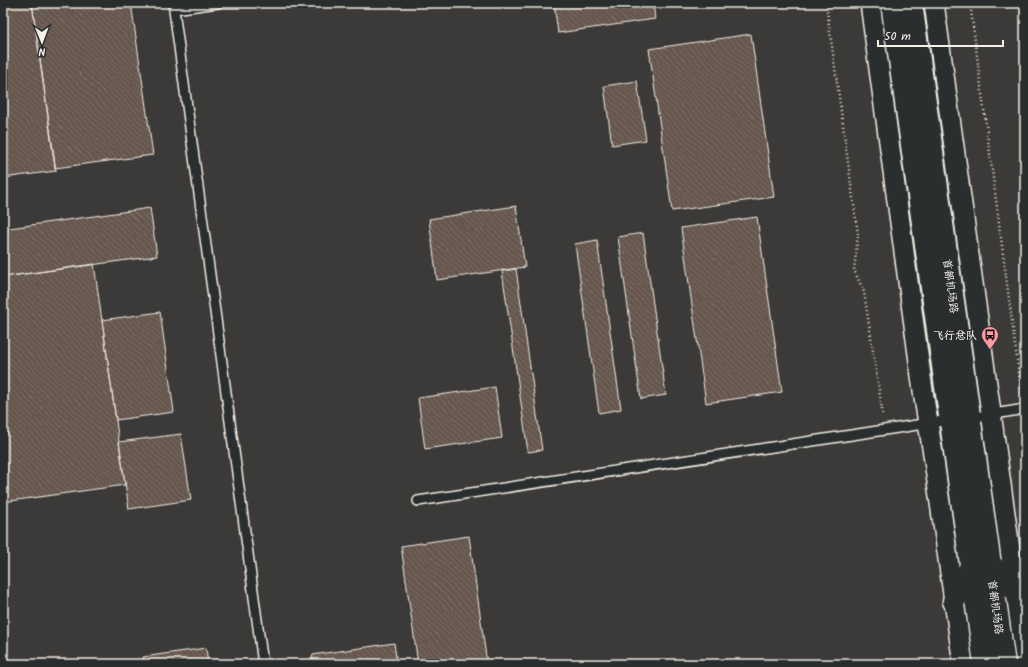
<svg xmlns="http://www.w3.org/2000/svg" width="1028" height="667" font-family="Kalam,'LXGW WenKai TC',sans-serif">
<defs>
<pattern id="building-back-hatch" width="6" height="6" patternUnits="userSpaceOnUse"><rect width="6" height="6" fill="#66574e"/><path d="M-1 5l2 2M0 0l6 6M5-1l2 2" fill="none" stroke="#7c7068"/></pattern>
</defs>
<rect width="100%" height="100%" fill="#3c3a38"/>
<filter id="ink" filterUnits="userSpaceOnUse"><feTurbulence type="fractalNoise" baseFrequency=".025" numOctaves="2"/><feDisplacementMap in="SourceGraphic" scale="8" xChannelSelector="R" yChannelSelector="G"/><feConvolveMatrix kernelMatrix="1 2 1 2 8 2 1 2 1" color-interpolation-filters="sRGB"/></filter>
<g filter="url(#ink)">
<!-- building -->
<path fill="url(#building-back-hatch)" stroke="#f4f1e8" d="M3 3H32L56 171 3 178Z
M32 3H131L153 155 55 168Z
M554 3H653L655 19 558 33Z
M751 34 774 197 672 211 649 49Z
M637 81 646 140 612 145 604 86Z
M516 206 525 267 437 280 429 219Z
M150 208 157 256 3 277V229Z
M757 217 782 392 706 403 681 228Z
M643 233 666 395 641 399 618 237Z
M597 240 621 409 599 413 575 244Z
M94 264 125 485 3 502V277Z
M516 269 542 450 528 452 502 271Z
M160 312 174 412 116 420 102 320Z
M495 387 502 438 425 449 418 398Z
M181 434 191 500 129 509 119 442Z
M469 536 487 664H418L401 546Z
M394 643 397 664H314L312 655Z
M206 648 208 664H144L143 657Z"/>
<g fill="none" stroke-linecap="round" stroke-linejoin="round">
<defs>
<path id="service" d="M173 3 263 664
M174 9 218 3
M969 418 1025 409
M418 501 950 420"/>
<path id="minor" d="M870 3 924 398 933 454 963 664
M934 3 1025 657"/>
<path id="tertiary" d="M892 3 985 664
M911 3 1004 664
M990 564 1016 591
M954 601 971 566"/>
</defs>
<!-- service casing -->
<use href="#service" stroke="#f4f1e8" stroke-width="12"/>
<!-- minor casing -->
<use href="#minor" stroke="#f4f1e8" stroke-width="22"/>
<!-- tertiary casing -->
<use href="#tertiary" stroke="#f4f1e8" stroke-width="25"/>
<!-- path -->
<path stroke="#f4f1e8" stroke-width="2.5" stroke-dasharray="1 3" stroke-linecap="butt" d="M826 3 858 234 854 270 864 292 883 416
M970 3 1022 397"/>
<!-- service -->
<use href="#service" stroke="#2a2d2e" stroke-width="9"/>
<!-- minor -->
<use href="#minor" stroke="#2a2d2e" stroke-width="19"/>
<!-- tertiary -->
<use href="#tertiary" stroke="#2a2d2e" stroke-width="22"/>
</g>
</g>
<!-- icons -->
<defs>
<symbol id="bus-pin" viewBox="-11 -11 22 30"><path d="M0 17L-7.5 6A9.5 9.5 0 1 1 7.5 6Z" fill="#ff9aa2" stroke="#2a2d2e"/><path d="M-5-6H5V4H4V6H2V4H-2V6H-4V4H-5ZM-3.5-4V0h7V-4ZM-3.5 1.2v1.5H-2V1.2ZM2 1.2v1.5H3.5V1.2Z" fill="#111"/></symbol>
</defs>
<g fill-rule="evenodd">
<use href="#bus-pin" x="980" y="325" width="20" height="27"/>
</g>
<g text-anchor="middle" stroke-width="3" stroke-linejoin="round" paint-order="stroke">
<!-- street labels -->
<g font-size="11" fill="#f4f1e8" stroke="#2a2d2e">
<text transform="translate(951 286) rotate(82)" y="4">首都机场路</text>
<text transform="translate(996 607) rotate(82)" y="4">首都机场路</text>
</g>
<!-- poi labels -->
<g font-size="11" font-weight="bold" fill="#f4f1e8" stroke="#2a2d2e" text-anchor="end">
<text x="977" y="339">飞行总队</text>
</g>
</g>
<!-- margin -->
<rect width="1028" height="667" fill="none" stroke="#2a2d2e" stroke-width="16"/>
<rect x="8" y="8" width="1012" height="651" fill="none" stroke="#f4f1e8" stroke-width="1.5" filter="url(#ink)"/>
<!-- north arrow -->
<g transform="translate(42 42) rotate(179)" stroke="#2a2d2e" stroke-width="3" paint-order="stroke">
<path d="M0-3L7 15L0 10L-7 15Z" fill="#f4f1e8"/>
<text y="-6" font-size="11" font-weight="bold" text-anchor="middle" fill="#f4f1e8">N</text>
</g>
<!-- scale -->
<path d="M878 40v6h125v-6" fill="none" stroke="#f4f1e8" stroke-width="2"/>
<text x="884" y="40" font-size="12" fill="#f4f1e8" stroke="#2a2d2e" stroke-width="3" paint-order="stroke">50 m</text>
</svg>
